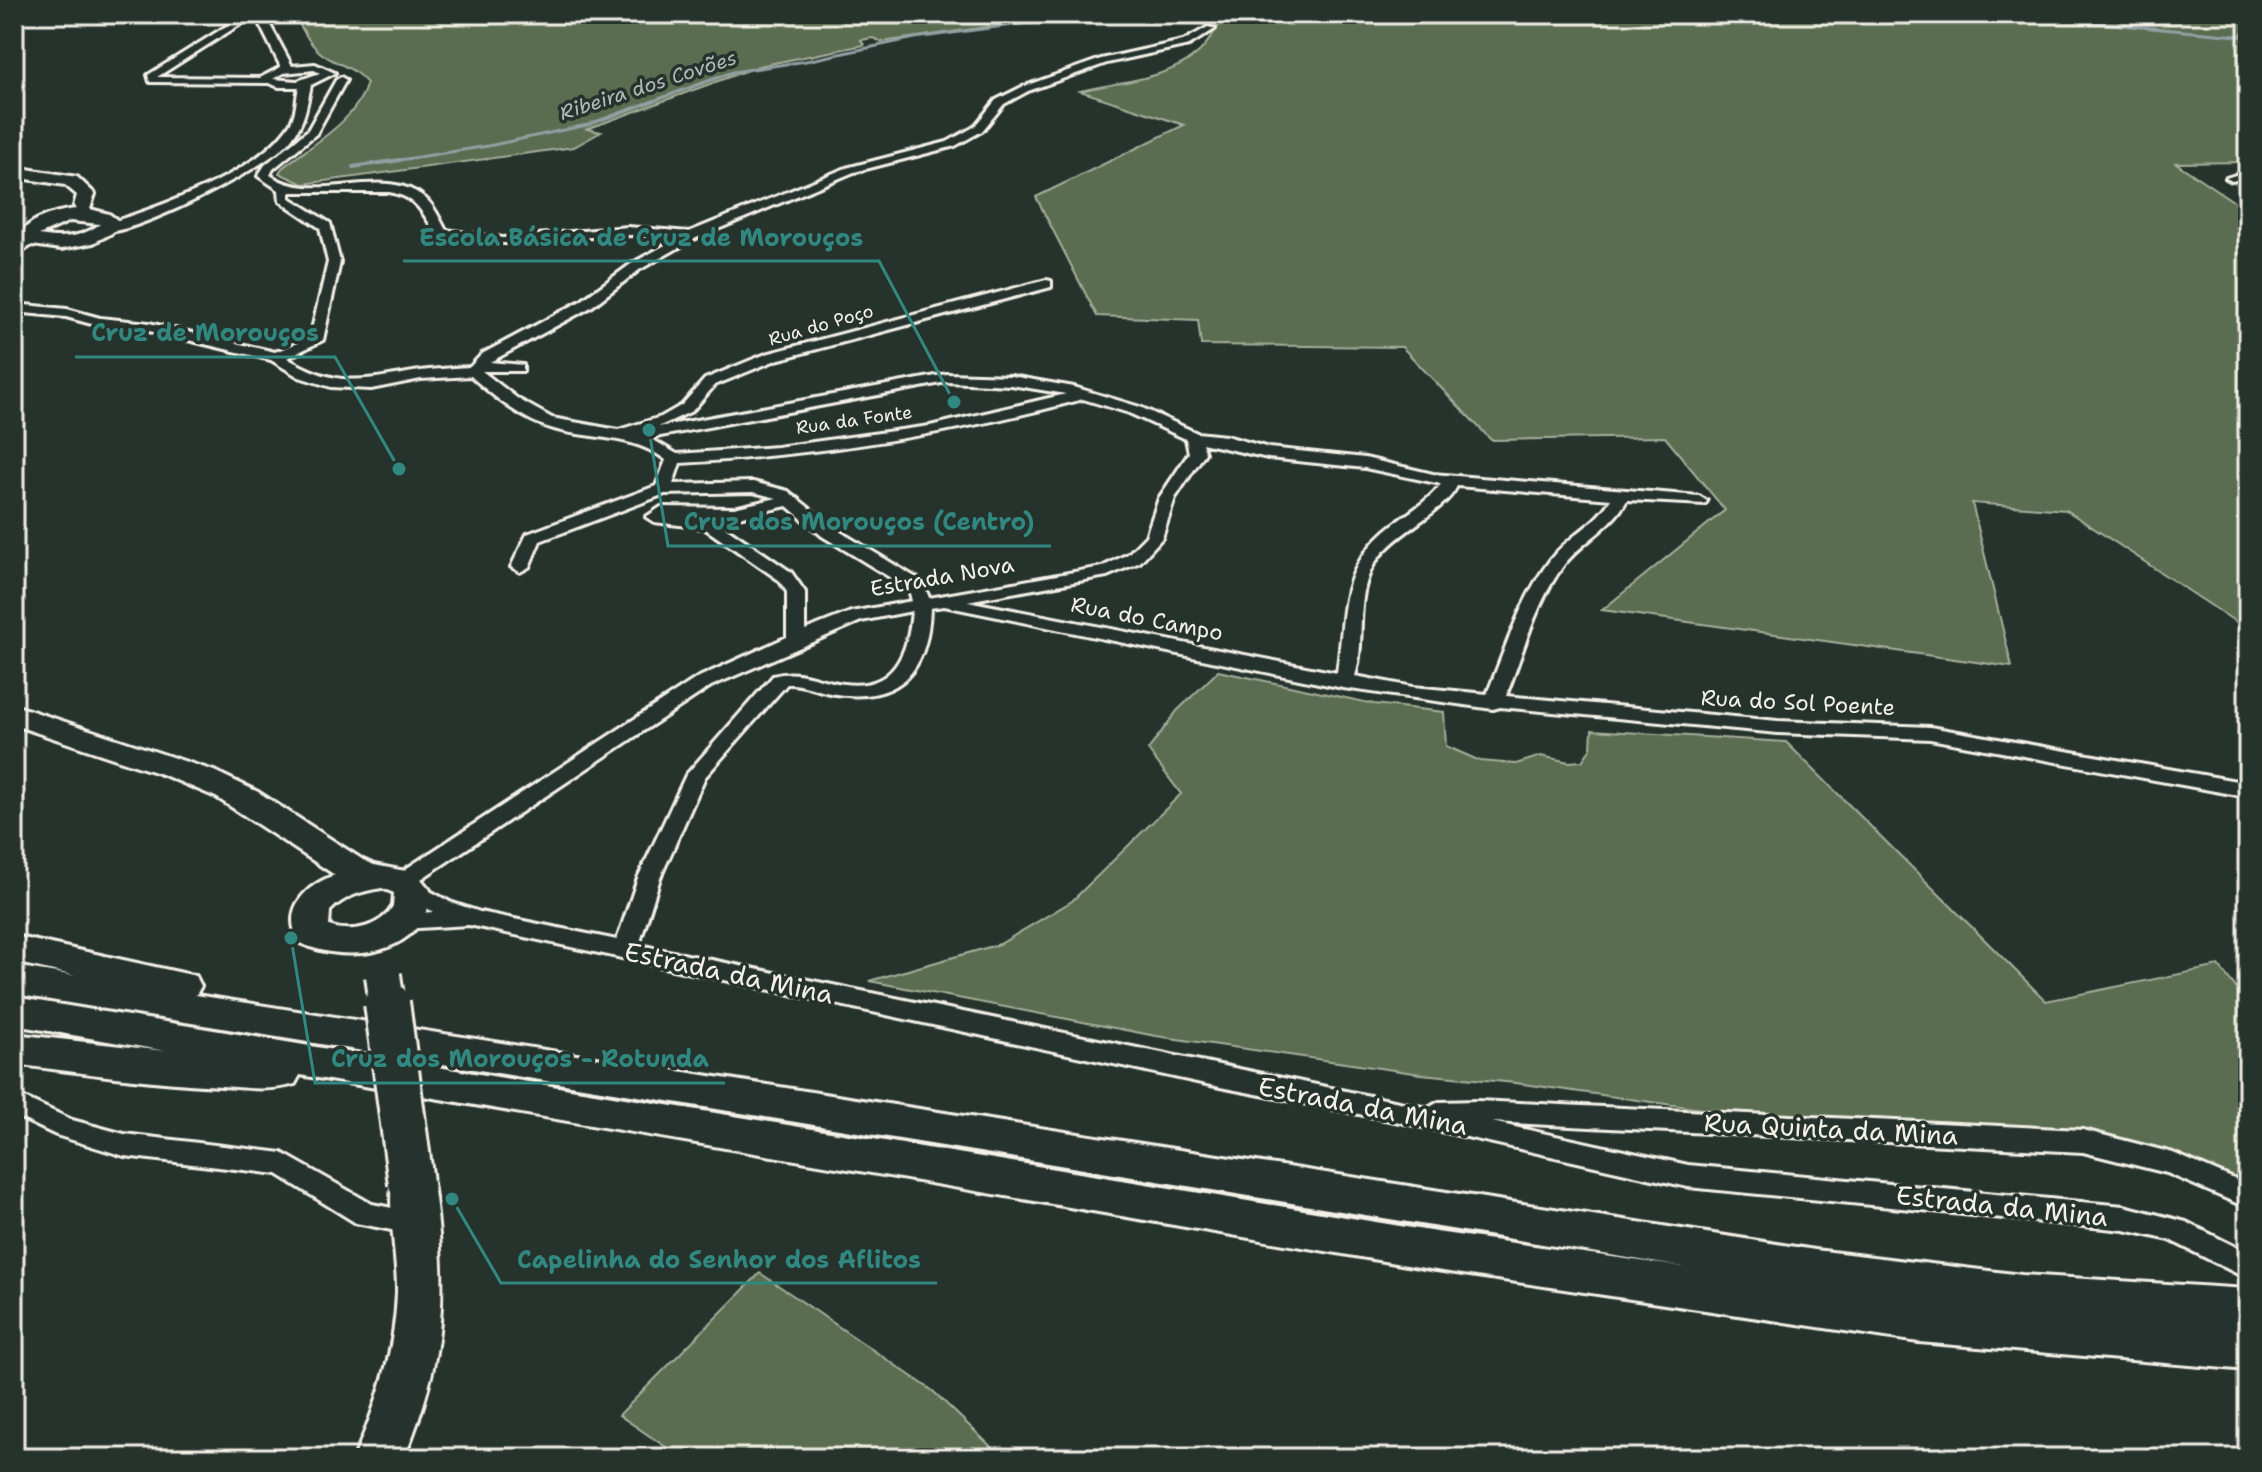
<svg xmlns="http://www.w3.org/2000/svg" width="2262" height="1472" font-family="'Shantell Sans',sans-serif">
<rect width="100%" height="100%" fill="#26332d"/>
<filter id="ink" filterUnits="userSpaceOnUse"><feTurbulence type="fractalNoise" baseFrequency=".0125" numOctaves="2"/><feDisplacementMap in="SourceGraphic" scale="16" xChannelSelector="R" yChannelSelector="G"/><feConvolveMatrix kernelMatrix="1 2 1 2 8 2 1 2 1" color-interpolation-filters="sRGB"/></filter>
<g filter="url(#ink)">
<!-- green -->
<path fill="#5a6d51" stroke="#a7af9c" stroke-width="2" d="M298 14H1077L882 42 873 38 861 40 864 45 759 66 587 129 601 132 574 147 303 184 279 173 282 168C311 145 357 121 367 83 344 57 324 68 304 32 300 25 297 22 298 14Z
M1156 14H2248V29L2241 34 2248 46V162L2176 163 2248 211V630L2066 510 1972 503 2012 667 1602 610 1725 510 1665 437 1491 440 1402 347 1201 345 1198 320 1097 316 1036 197 1184 125 1080 91C1117 82 1171 79 1199 52 1207 45 1212 35 1218 27Z
M1218 671 1374 704 1444 712 1446 746 1480 761 1516 764 1541 756 1569 762 1582 761 1591 748 1592 730 1786 742 2046 1001 2219 966 2248 1003V1187L2175 1156 1780 1120 1516 1083 1421 1074 1156 1036 869 981 1000 944 1072 901 1181 794 1148 750 1177 711Z
M760 1273 933 1391 1003 1458H682L619 1415Z"/>
<g fill="none" stroke-linecap="round" stroke-linejoin="round">
<!-- stream-far1 -->
<path stroke="#92a0a3" stroke-width="3" d="M2001 14 2248 37
M387 162 488 146 587 125 733 72 806 61 915 38 1095 14"/>
<!-- stream -->
<path stroke="#92a0a3" stroke-width="4" d="M353 167 400 160"/>
<defs>
<path id="minor" d="M218 14H229L244 22 157 77 265 78 268 83 150 82 148 75 233 22Z
M1208 27 1215 29 1189 45 1107 63 1028 91 1004 104 982 131 955 146 854 172 694 239 639 270 591 307 490 362 523 365V371H482L518 399 552 418 618 430 661 417 682 405 705 379 766 354 1046 280 1051 281V287L776 360 715 385 692 411 658 427 947 374 1011 376 1074 387 1140 407 1197 433 1226 436 1269 448 1365 458 1433 474 1699 496 1707 501 1705 504 1627 500C1612 528 1582 541 1563 566 1535 604 1523 653 1506 696L1778 721 1930 727 2248 783V797L1930 739 1778 733 1500 707 1493 709 1343 688 944 606 930 608C928 670 901 703 836 694 819 692 804 683 787 684L705 777 660 878 639 945 1428 1108 1439 1102 1477 1101 2083 1130 2173 1153 2248 1185V1208L2167 1173 2083 1152 1492 1122 1688 1165 2124 1206 2186 1222 2248 1253V1279L2170 1240 2124 1230 1688 1187 1405 1123 1220 1087 469 925 402 929 394 927 391 921 394 915 433 912 404 895 402 888 395 886 392 881 395 876 697 678 787 637V592L779 580 704 528 654 522 646 517 661 507 734 508 777 498 753 492 665 494 540 541 529 567 520 572 511 567 527 534 656 486 666 460C633 434 592 440 554 429 522 420 494 397 471 376L421 379 371 389 331 387 299 377 271 360 188 340 149 331 99 326 66 317 14 312V304L67 309 100 318 149 323 275 352 310 338 328 262 320 228 280 201 279 190 258 176 265 165 308 130 336 80 341 77 346 80 316 134 273 169 270 175C315 207 385 162 426 199 435 207 440 220 446 230L503 238 628 227 689 232 846 168 947 142 974 127 996 100 1022 87 1101 59 1183 41ZM290 192H389C418 197 422 213 438 236 522 256 596 226 678 238L631 264 581 301 482 354 470 367C453 368 436 369 420 371 363 380 339 389 287 358L323 340 340 262 330 223 290 198ZM947 382 1011 385 1066 394 930 426 777 447 677 454 650 438ZM1083 399 1129 413 1186 439 1189 453 1159 498 1146 536 1128 554 1102 567 929 598 923 582 834 528 788 491 753 482 673 484 680 463C817 455 951 435 1083 399ZM1202 443 1268 458 1365 468 1441 484C1428 503 1402 516 1385 531 1337 574 1346 616 1337 673L967 601 1107 576 1140 562 1162 538 1175 498 1205 453ZM1457 486 1611 499C1597 524 1568 536 1550 560 1520 600 1506 648 1487 694L1413 687 1355 676C1366 641 1354 601 1373 566 1391 533 1444 514 1457 486ZM787 506 822 536 909 589 912 601 851 612 805 630V592L791 572 715 520 696 517 734 518ZM912 611C907 665 887 696 828 681 808 676 794 670 773 676L686 775 638 878 617 940 480 912 450 902 415 883 711 686 861 621Z
M2248 171V177L2232 181 2226 178Z
M14 1093 72 1120 124 1134 282 1153 372 1204 427 1215 431 1223 427 1231 417 1235 356 1223 277 1174 124 1156 56 1135 14 1115Z"/>
<path id="tertiary" d="M268 14H278L270 25 292 66 315 64 335 73 311 85C306 108 305 123 289 142 267 167 132 237 101 232V226C159 206 255 177 290 124 297 113 296 99 299 87H279L258 79 281 67 260 25ZM314 70 320 73 297 81 273 79 283 73Z"/>
<path id="primary" d="M14 167 77 177 95 194 90 209 109 214 120 222 112 233 93 243 61 249 32 245 14 257C14 223 45 213 76 209L74 206 77 195 65 185 14 177ZM70 221 100 224C82 238 61 239 39 235Z
M14 705 214 771 258 792 363 860 374 865 416 873 430 890C428 955 348 965 300 943 281 911 304 886 335 875L216 797 164 775 14 725ZM382 888 394 893 393 906C381 927 352 934 329 926L330 911C344 896 362 891 382 888Z
M411 1165 426 1171 433 1183C448 1290 446 1357 404 1458H354C377 1404 395 1352 397 1292 398 1261 384 1194 396 1171Z"/>
<path id="trunk" d="M14 936 196 976 201 986 196 995 1815 1250 2022 1275 2248 1289V1370L1919 1342 1436 1270 300 1075 295 1084C272 1091 247 1088 222 1086 152 1083 83 1073 14 1064V1034L166 1051 14 1025V997L1436 1232 1683 1267 14 994V966L76 976 14 962Z"/>
</defs>
<!-- minor casing -->
<use href="#minor" stroke="#f4f1e8" stroke-width="6"/>
<!-- tertiary casing -->
<use href="#tertiary" stroke="#f4f1e8" stroke-width="6"/>
<!-- primary casing -->
<use href="#primary" stroke="#f4f1e8" stroke-width="6"/>
<!-- trunk casing -->
<use href="#trunk" stroke="#f4f1e8" stroke-width="6"/>
<!-- minor -->
<use href="#minor" fill="#26332d" fill-rule="evenodd"/>
<!-- tertiary -->
<use href="#tertiary" fill="#26332d" fill-rule="evenodd"/>
<!-- primary -->
<use href="#primary" fill="#26332d" fill-rule="evenodd"/>
<!-- trunk -->
<use href="#trunk" fill="#26332d" fill-rule="evenodd"/>
<defs>
<path id="primary-bridge-far1" d="M383 975 387 1005"/>
<path id="primary-bridge" d="M387 1003 411 1183"/>
</defs>
<!-- primary-bridge-far1 casing -->
<use href="#primary-bridge-far1" stroke="#f4f1e8" stroke-width="40" stroke-linecap="butt"/>
<!-- primary-bridge casing -->
<use href="#primary-bridge" stroke="#f4f1e8" stroke-width="50" stroke-linecap="butt"/>
<!-- primary-bridge-far1 -->
<use href="#primary-bridge-far1" stroke="#26332d" stroke-width="34"/>
<!-- primary-bridge -->
<use href="#primary-bridge" stroke="#26332d" stroke-width="44"/>
</g>
</g>
<g text-anchor="middle" stroke-width="7" stroke-linejoin="round" paint-order="stroke">
<!-- far-street labels -->
<g font-size="18" fill="#f4f1e8" stroke="#26332d">
<text transform="translate(821 325) rotate(-16)" y="6">Rua do Poço</text>
<text transform="translate(854 420) rotate(-8)" y="6">Rua da Fonte</text>
</g>
<!-- far-water labels -->
<g font-size="20" font-style="italic" fill="#b3bbba" stroke="#26332d">
<text transform="translate(648 85) rotate(-18)" y="7">Ribeira dos Covões</text>
</g>
<!-- street labels -->
<g font-size="22" fill="#f4f1e8" stroke="#26332d">
<text transform="translate(942 576) rotate(-10)" y="8">Estrada Nova</text>
<text transform="translate(1147 618) rotate(11)" y="8">Rua do Campo</text>
<text transform="translate(1798 702) rotate(3)" y="8">Rua do Sol Poente</text>
</g>
<!-- near-street labels -->
<g font-size="26" fill="#f4f1e8" stroke="#26332d">
<text transform="translate(729 973) rotate(12)" y="9">Estrada da Mina</text>
<text transform="translate(1363 1106) rotate(11)" y="9">Estrada da Mina</text>
<text transform="translate(1831 1129) rotate(3)" y="9">Rua Quinta da Mina</text>
<text transform="translate(2002 1206) rotate(6)" y="9">Estrada da Mina</text>
</g>
</g>
<!-- callouts -->
<path fill="none" stroke="#318880" stroke-width="3" d="M954 402L879 261H403M399 469L335 357H75M649 430L668 546H1051M291 938L315 1083H725M452 1199L501 1283H937"/>
<g fill="#318880" stroke="#26332d" stroke-width="3">
<circle cx="954" cy="402" r="8"/>
<circle cx="399" cy="469" r="8"/>
<circle cx="649" cy="430" r="8"/>
<circle cx="291" cy="938" r="8"/>
<circle cx="452" cy="1199" r="8"/>
</g>
<g font-size="24" text-anchor="middle" font-weight="bold" fill="#318880" stroke="#26332d" stroke-width="7" stroke-linejoin="round" paint-order="stroke">
<text x="641" y="246">Escola Básica de Cruz de Morouços</text>
<text x="205" y="341">Cruz de Morouços</text>
<text x="859" y="530">Cruz dos Morouços (Centro)</text>
<text x="520" y="1067">Cruz dos Morouços - Rotunda</text>
<text x="719" y="1268">Capelinha do Senhor dos Aflitos</text>
</g>
<!-- margin -->
<rect width="2262" height="1472" fill="none" stroke="#26332d" stroke-width="48"/>
<rect x="24" y="24" width="2214" height="1424" fill="none" stroke="#f4f1e8" stroke-width="3" filter="url(#ink)"/>
</svg>
